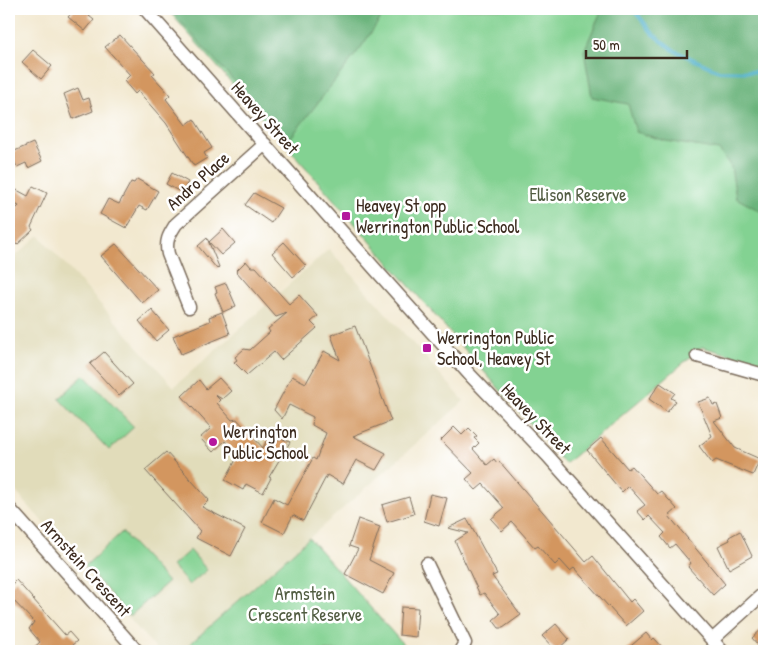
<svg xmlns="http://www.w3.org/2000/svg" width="773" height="660" font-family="'Patrick Hand',sans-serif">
<rect width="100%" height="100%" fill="#fff"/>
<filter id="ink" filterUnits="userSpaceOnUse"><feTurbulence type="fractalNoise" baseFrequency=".02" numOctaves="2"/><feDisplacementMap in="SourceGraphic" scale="10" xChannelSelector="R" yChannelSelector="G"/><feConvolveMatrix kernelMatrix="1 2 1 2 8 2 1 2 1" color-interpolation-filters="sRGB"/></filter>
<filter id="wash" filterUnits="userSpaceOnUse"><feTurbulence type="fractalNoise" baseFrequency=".0096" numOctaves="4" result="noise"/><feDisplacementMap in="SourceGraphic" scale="20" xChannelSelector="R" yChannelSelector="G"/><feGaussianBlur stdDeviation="1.12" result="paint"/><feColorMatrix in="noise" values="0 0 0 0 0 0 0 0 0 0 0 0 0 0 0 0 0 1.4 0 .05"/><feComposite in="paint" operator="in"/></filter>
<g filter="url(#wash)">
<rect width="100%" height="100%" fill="#f2e8cf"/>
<!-- built -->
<path fill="#e1dcba" d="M39 235 174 387 329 249 464 401 182 651H158L9 484V262Z"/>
<!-- green -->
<path fill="#83d292" stroke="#5f7e58" d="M167 9H764V364L702 347 565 464Z
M84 375 134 427 109 450 59 399Z
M122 532 168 582 130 616 85 566Z
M309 538 409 651H182Z
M190 550 207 570 189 585 172 566Z"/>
<!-- forest -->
<path fill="#6ab47c" stroke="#526f4d" d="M172 9H387L362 46 288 141 170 10Z
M602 9H764V213L736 198 731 167 719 150 666 141 636 132 628 104 592 97 584 51Z"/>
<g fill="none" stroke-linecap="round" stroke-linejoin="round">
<!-- stream -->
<path stroke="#48adc8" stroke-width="4" d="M633 9 654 35 675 51 719 71 764 72"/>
</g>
<g id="blocks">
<!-- building -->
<path fill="#d3965f" d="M75 9H96L89 16 94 20 85 31 68 17Z
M120 35 155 73 152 75 170 95 166 99 186 125 194 119 212 148 204 153 207 158 194 166 166 123 138 91 135 94 124 81 130 75 105 47Z
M33 50 52 66 41 79 22 62Z
M78 88 83 100 89 98 93 111 73 119 64 94Z
M33 143 42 161 28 168 26 163 17 167 10 153Z
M172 173 188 182 182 193 166 184Z
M137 179 158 191 147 210 139 206 126 228 100 214 108 199 119 204 131 182 134 183Z
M33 186 47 193 31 227 33 230 17 245 9 236V229L13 225 9 220V216L19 206 11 202 17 190 28 196Z
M254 193 281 208 271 223 245 205Z
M223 229 235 243 221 255 209 242Z
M207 238 219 267 217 269 198 246Z
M284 242 306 266 293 277 272 253Z
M116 244 158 290 142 303 101 256Z
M246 261 251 267H256L289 304 299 295 318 316 311 322 317 328 281 360 274 352 247 375 234 362 237 360 235 357 244 349 250 350 270 332 268 329 287 313 276 317 236 271Z
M226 283 236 306 223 312 215 293 217 292 215 287Z
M152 310 169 330 156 341 139 321Z
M222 312 230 334 181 354 173 336 210 321 209 317Z
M355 326 391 421 353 436 386 453 376 470 356 460 343 484 327 475 303 521 293 515 284 533 262 522 274 498 287 505 313 458 316 460 326 433 312 425 313 417 289 405 282 419 274 410 292 376 306 383 324 351 340 360 331 335Z
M104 352 133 384 119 396 90 364Z
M219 378 231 391 222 399 215 395 220 400 217 403 232 420 237 419 263 448 270 434 277 441 281 438 290 442 269 477 271 478 263 493 246 484 243 490 225 480 238 456 225 441 213 452 200 438 211 428 182 396 199 380 206 389Z
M660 383 675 393 671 398 676 401 667 412 649 399Z
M710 398 713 405 717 404 722 418 714 421 735 448 760 459 753 475 716 460 712 463 699 446 712 436 698 402Z
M454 427 462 435 469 428 477 436 474 438 479 443 473 449 487 465 494 459 497 463 499 461 586 562 593 556 630 602 633 599 643 611 626 626 574 568 570 571 560 560 555 565 538 546 535 548 512 522 502 531 491 519 504 508 483 484 476 490 466 479 473 473 441 440Z
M601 438 628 469 632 466 657 494 661 491 677 509 669 516 725 584 713 595 688 567 691 563 675 544 670 548 661 537 665 533 649 516 645 520 637 511 645 505 628 486 622 492 587 450Z
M166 452 209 500 202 507 245 529 231 556 196 538 200 531 145 470Z
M430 494 447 498 439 526 424 521Z
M409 497 414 514 387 522 382 505Z
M358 519 380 527 369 560 394 573 383 594 345 574 358 549 349 546Z
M467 519 497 574 492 576 521 615 503 628H499L493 620 500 614 484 593 480 595 455 541 468 533 448 528Z
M740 531 752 556 729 569 718 546 730 540 729 537Z
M16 580 65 635 69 632 77 641 72 645 77 651H30L40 642 29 629 34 622 9 596V587Z
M401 607 418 608 416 637 399 635Z
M556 624 569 639 556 651 542 636Z
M764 627V651H763L752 638Z
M646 633 652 640 654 638 666 651H625Z"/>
</g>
</g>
<g filter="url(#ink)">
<use href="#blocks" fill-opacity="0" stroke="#7b6c5c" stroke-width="1"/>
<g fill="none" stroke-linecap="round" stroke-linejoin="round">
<defs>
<path id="street" d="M145 9 375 269 470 375 547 455 722 651
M189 307 168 254C165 241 169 235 176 224L265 144
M697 356 764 375
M9 508 137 651
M427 564 465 643 460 651
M712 640 764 593"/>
</defs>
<!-- street casing -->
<use href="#street" stroke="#7b6c5c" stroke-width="15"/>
<!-- street -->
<use href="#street" stroke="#fff" stroke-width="12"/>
</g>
</g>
<!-- markers -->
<g fill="#b5179e" stroke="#fff" stroke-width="2">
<rect x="341" y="211" width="10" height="10" rx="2.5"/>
<rect x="422" y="343" width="10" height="10" rx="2.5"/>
<circle cx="213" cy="442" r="5"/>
</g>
<g text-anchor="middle" stroke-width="5" stroke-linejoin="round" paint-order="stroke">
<!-- street labels -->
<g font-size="18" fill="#3b2a1e" stroke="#fff">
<text transform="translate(265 118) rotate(48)" y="6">Heavey Street</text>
<text transform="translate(198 181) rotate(-42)" y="6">Andro Place</text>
<text transform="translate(536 419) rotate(46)" y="6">Heavey Street</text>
<text transform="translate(86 568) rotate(48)" y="6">Armstein Crescent</text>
</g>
<!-- park labels -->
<g font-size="18" fill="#515c41" stroke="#fff">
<text x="578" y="201">Ellison Reserve</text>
<text x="305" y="600">Armstein<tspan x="305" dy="21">Crescent Reserve</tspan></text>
</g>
<!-- poi labels -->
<g font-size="18" fill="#3b2a1e" stroke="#fff" text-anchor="start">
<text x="356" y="212">Heavey St opp<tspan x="356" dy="21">Werrington Public School</tspan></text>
<text x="437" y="344">Werrington Public<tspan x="437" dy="21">School, Heavey St</tspan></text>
<text x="223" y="438">Werrington<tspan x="223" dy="21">Public School</tspan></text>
</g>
</g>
<!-- margin -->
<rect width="773" height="660" fill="none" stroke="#fff" stroke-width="30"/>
<!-- scale -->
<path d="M586 50v8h101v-8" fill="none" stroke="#3b2a1e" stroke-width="2.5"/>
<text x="593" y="50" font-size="15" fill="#3b2a1e" stroke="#ffffff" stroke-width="4" paint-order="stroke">50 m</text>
</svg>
